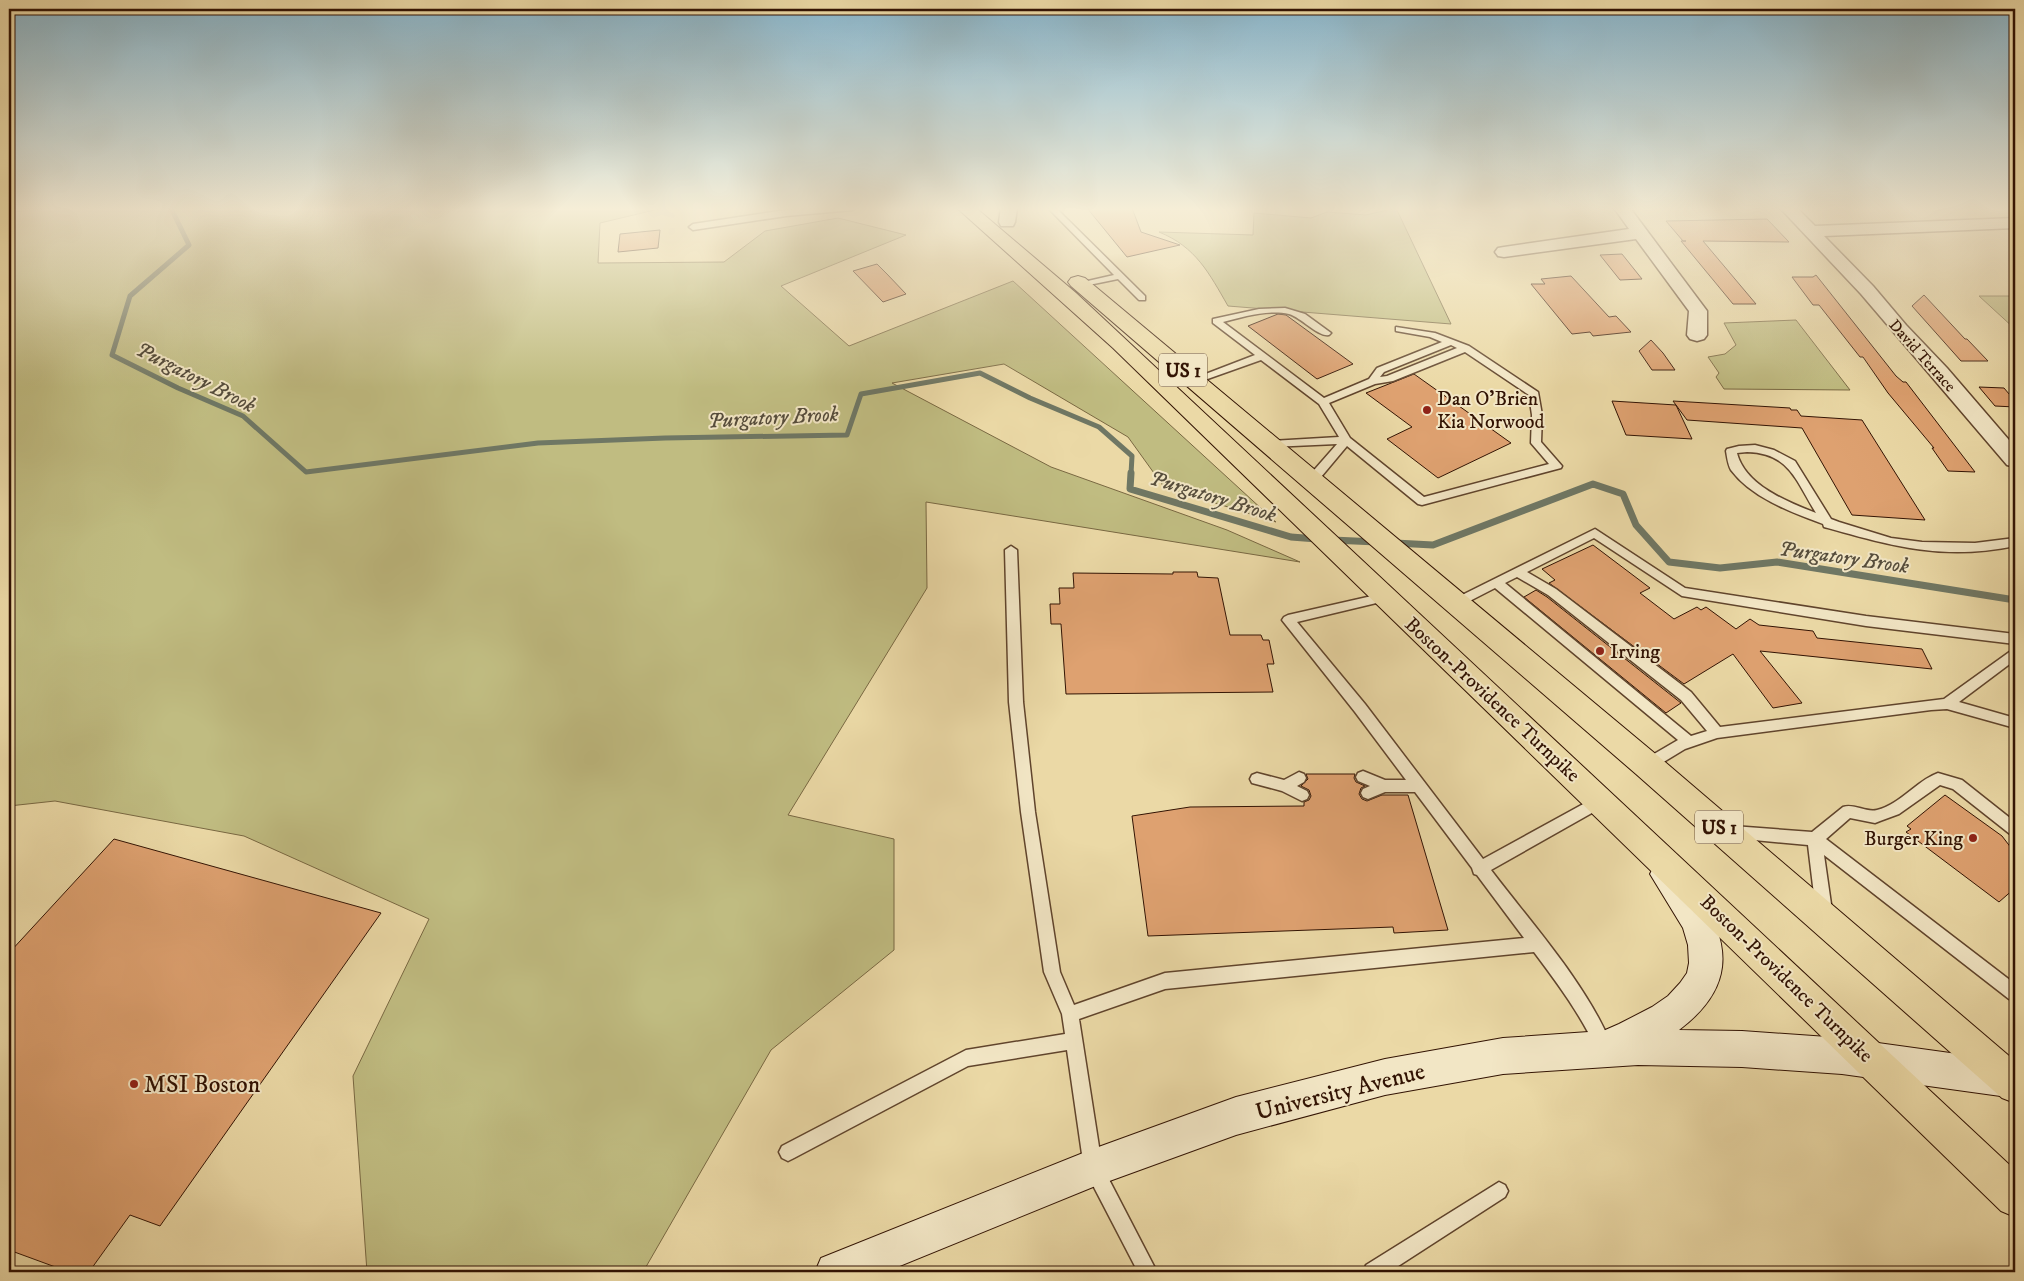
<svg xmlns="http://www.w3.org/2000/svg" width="2024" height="1281" font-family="'IM FELL DW Pica',serif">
<rect width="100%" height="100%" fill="#ebd9a6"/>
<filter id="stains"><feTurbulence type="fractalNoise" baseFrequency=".004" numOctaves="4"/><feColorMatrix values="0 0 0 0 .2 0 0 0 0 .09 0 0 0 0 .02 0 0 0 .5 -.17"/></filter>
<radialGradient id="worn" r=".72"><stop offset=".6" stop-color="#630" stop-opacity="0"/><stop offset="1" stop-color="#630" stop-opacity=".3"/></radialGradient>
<!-- green -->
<path fill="#c0bc81" stroke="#796842" d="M9 208H663L600 223 598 263 724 262 765 231 838 218 906 235 781 286 849 346 1013 281 1276 522 1164 487 1128 437 1004 364 892 383 1051 467 1227 530 1300 562 926 502 927 588 788 815 894 839V950L771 1050 643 1272H367L353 1076 429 919 244 836 55 801 9 806Z
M1396 208 1451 324 1228 306C1209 273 1196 247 1159 232L1253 235 1254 213 1311 218 1327 212 1366 215Z
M1979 296H2015V329Z
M1796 320 1850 390 1724 389 1716 377 1719 373 1708 357 1725 354 1736 345 1724 323Z"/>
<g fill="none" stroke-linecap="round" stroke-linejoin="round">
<!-- stream-far1 -->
<path stroke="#6f7764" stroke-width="5" d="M171 208 189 245 130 296 112 355 178 388 243 416 306 472 538 443 665 438 847 435 861 394 980 373 1030 398 1099 427 1132 456 1131 474
M9 210 42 208"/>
<!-- stream -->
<path stroke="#6f7764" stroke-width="7" d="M1131 473 1130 489 1291 537 1317 539
M1332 540 1377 542
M1395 543 1433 545 1593 484 1623 494 1636 525 1669 562 1720 568 1777 562 2015 600"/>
</g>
<!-- building -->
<path fill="#dea170" stroke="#321303" d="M1087 208H1132L1141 232 1180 245 1127 257Z
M1767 219 1789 242 1703 241 1756 304H1733L1681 241H1686H1683L1666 221Z
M660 230 658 248 618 252 620 234Z
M1622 254 1642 279 1620 280 1600 255Z
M877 264 887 274 906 294 883 302 853 271Z
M1816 275 1896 376 1903 382H1906L1975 472 1948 471 1932 448H1934L1888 393 1863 357H1860L1819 305H1813L1792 277H1813Z
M1571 276 1609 317 1616 316 1631 332 1593 336 1590 332 1572 334 1531 284H1545L1541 279Z
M1924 295 1965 339H1967L1988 361H1961L1912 306Z
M1278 314 1286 315 1353 364 1317 379 1248 326Z
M1651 340 1663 353 1675 370H1652L1639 351Z
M1414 374 1511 443 1438 478 1387 439 1412 427 1366 393Z
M1979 387 2004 388 2015 401V407L1995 406Z
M1612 401 1676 405 1692 439 1626 435Z
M1673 401 1790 408 1791 410H1797L1801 416 1862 420 1925 520 1852 515 1802 428 1687 420Z
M1593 545 1650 588 1640 593 1674 619 1697 607 1701 610 1706 607 1736 629 1750 619 1759 625 1813 631 1817 638 1922 649 1932 669 1760 651 1802 703 1773 708 1733 654 1684 684 1549 583 1555 580 1542 569Z
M1173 572H1197L1198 577 1218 578 1230 635H1261L1263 640H1269L1274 664H1267L1273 692 1066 694 1061 624H1051L1050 604H1060L1059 588H1074L1073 573 1173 574Z
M1536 590 1547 597 1681 703 1666 713 1524 597Z
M1306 774H1355L1354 778 1356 782 1365 786 1361 788 1359 794 1362 799 1367 801 1382 795H1408L1448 930 1394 933 1393 927 1148 936 1132 816 1190 807 1304 806V802L1309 800 1311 796 1309 790 1301 786 1308 779Z
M1945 795 2002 836 2015 853V888L1999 902 1906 832 1911 829 1907 826Z
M114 839 381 913 160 1226 130 1215 89 1272H69L9 1250V953Z"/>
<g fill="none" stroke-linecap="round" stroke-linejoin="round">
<defs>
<path id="service" d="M826 208H857L853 210 786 216 693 230 689 227 693 224 786 210Z
M1048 208H1056L1145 296V300H1139L1118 279 1079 287V283L1114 275Z
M1285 308 1305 314 1331 333 1329 335C1318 337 1302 318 1289 314 1268 309 1243 317 1223 322L1324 398 1369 379 1377 368 1442 342 1430 337 1396 331V327L1435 333 1469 346 1538 392 1542 415 1541 442 1562 466 1561 468 1422 505 1418 504 1347 446 1316 483H1308L1307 480 1308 477 1337 444 1271 447 1266 444 1271 441 1339 437 1319 404 1261 360 1199 382H1191L1190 380 1255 355 1213 323V319L1259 309ZM1451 345 1457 348 1387 376 1380 377 1384 372ZM1465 352 1529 395 1532 415 1531 443 1549 464 1424 497 1350 438 1329 403 1375 384 1393 381Z
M1755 445 1774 450 1795 461 1831 519 1839 522 1891 538 1922 542 1975 543 2015 538V546C1943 561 1892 546 1824 527L1823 524C1791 512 1752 498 1731 470 1728 465 1727 457 1726 451L1727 449 1739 446ZM1747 452C1790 453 1796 481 1816 513 1787 502 1745 485 1737 453Z
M1595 529 1685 588 1866 616 2015 634V644L1866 626 1682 596 1594 538 1527 572 1556 589 1691 692 1720 727 1944 699 2015 648V660L1959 702 2015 718V728L1947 709 1931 710 1717 738 1685 749 1652 769 1647 771 1642 769 1640 765 1642 761 1678 740 1495 588 1460 606 1456 607 1450 603 1452 600ZM1517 577 1548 595 1681 700 1707 731 1691 736 1505 583Z
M1011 546 1017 550 1023 702 1035 812 1060 972 1074 1005 1165 973 1524 938 1477 875 1474 874 1472 868 1415 792H1385L1368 799 1363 797 1361 793 1363 789 1370 786 1358 781 1356 777 1358 773 1363 771 1385 780H1406L1355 712 1282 620 1284 617 1288 615 1385 593 1389 594 1391 597 1389 600 1297 622 1365 704 1483 859 1596 797 1601 795 1606 797 1608 801 1606 805 1491 870C1532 924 1586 983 1612 1046L1610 1052 1604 1054 1598 1052C1581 1015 1558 984 1534 952L1165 989 1079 1019 1102 1166 1157 1272H1138L1084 1168 1067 1050 968 1066 794 1158 788 1161 782 1158 779 1152 782 1146 966 1050 1065 1034 1062 1014 1044 972 1021 812 1009 702 1005 550Z
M1299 772 1304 774 1306 778 1304 782 1297 786 1307 791 1309 795 1307 799 1302 801 1282 791 1252 783 1250 779 1252 775 1257 773 1284 780Z
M1938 773 1962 780 2015 822V836L2010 834 1953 789 1940 785 1899 814 1880 821 1875 823 1850 818 1826 839 2015 984V1002L2009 999 1824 855 1832 911 1829 916 1824 918 1819 916 1816 911 1808 845 1733 838 1728 836 1726 832 1728 828 1733 826 1812 832 1843 807C1854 803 1866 813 1877 810 1901 804 1916 781 1938 773Z
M1499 1182 1505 1185 1508 1191 1505 1197 1389 1272H1364L1366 1265Z"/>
<path id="minor" d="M1001 208H1017L1015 222 1013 226H1001L999 222Z
M1614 208H1630L1707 311V335L1704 339 1697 341 1690 339 1687 335 1689 311 1636 239 1504 257 1498 256 1495 252 1498 248 1504 247 1629 229Z
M1780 208H1797L1815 226 2015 218V228L1824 236 1873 286 1906 325 1947 368 2015 447V467L2007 465 1861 294Z"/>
<path id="secondary" d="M1666 860C1683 866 1690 879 1699 894 1734 948 1732 990 1679 1030L1742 1031 1842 1038 2015 1062V1098L1842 1074 1742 1067 1638 1065 1503 1074 1385 1095 1236 1135 1093 1187 885 1272H815L821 1258 1093 1149 1236 1097 1385 1059 1503 1038 1603 1031 1619 1024 1652 1007 1668 996 1680 983 1687 973 1689 963 1688 945 1683 928 1650 874 1655 864Z"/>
<path id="primary" d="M957 208H976L1076 293 2015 1170V1217L2001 1211 1113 348Z
M1078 276 1085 278 1658 756 2015 1061V1103L2002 1098 1636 774 1071 286 1068 282 1071 278Z"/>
</defs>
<!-- service casing -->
<use href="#service" stroke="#60442c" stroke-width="3"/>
<!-- minor casing -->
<use href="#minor" stroke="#60442c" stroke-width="3"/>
<!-- secondary casing -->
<use href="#secondary" stroke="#321303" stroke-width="2"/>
<!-- primary casing -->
<use href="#primary" stroke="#321303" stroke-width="2"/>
<!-- service -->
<use href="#service" fill="#f2e6c5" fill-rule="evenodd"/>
<!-- minor -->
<use href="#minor" fill="#f2e6c5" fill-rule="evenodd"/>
<!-- secondary -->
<use href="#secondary" fill="#f2e6c5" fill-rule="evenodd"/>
<!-- primary -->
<use href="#primary" fill="#ebd9a6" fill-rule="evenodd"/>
</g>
<!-- sky -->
<linearGradient id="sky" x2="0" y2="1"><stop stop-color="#88b6cd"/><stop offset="0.54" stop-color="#f6eed7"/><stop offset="1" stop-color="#f6eed7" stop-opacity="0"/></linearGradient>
<rect width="2024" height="387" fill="url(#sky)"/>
<!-- markers -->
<g fill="#8f2418" stroke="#f2e6c5" stroke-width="2">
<circle cx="1427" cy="410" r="5"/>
<circle cx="1600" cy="651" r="5"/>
<circle cx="1973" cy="838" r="5"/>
<circle cx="134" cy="1084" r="5"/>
</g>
<g text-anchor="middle" stroke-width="4" stroke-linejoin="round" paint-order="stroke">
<!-- far-street labels -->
<g font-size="16" fill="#321303" stroke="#f2e6c5">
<text transform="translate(1923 355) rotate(48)" y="6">David Terrace</text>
</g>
<!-- shield labels -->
<g fill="#f2e6c5" stroke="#6c523d" stroke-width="1">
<rect x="1159" y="353.5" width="48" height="33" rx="4"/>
<rect x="1695" y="810.5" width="48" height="33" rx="4"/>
</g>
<g font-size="19" font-weight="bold" fill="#321303">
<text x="1183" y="377">US 1</text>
<text x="1719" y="834">US 1</text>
</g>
<!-- poi labels -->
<g font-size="20" fill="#321303" stroke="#f2e6c5" text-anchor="start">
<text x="1437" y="405">Dan O'Brien<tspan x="1437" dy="23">Kia Norwood</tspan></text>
<text x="1610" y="658">Irving</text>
<text x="1963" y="845" text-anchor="end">Burger King</text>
</g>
<!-- street labels -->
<g font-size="20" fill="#321303" stroke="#f2e6c5">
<text transform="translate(1493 699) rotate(43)" y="7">Boston-Providence Turnpike</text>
<text transform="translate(1787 978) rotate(44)" y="7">Boston-Providence Turnpike</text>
</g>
<!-- water labels -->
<g font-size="21" font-style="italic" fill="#564d3c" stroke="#f2e6c5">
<text transform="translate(196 377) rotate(27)" y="7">Purgatory Brook</text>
<text transform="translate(773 417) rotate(-3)" y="7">Purgatory Brook</text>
<text transform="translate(1213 496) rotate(17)" y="7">Purgatory Brook</text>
<text transform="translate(1844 557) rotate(8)" y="7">Purgatory Brook</text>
</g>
<!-- near-poi labels -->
<g font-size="24" fill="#321303" stroke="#f2e6c5" text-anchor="start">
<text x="144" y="1092">MSI Boston</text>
</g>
<!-- near-street labels -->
<g font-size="24" fill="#321303" stroke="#f2e6c5">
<text transform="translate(1340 1091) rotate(-14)" y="8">University Avenue</text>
</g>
</g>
<!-- margin -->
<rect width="2024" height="1281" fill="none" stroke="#ebd9a6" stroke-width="30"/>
<rect x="10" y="10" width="2004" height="1261" fill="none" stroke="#321303" stroke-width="2.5"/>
<rect x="15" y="15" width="1994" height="1251" fill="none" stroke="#321303"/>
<rect width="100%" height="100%" filter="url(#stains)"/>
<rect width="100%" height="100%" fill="url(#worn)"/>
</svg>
